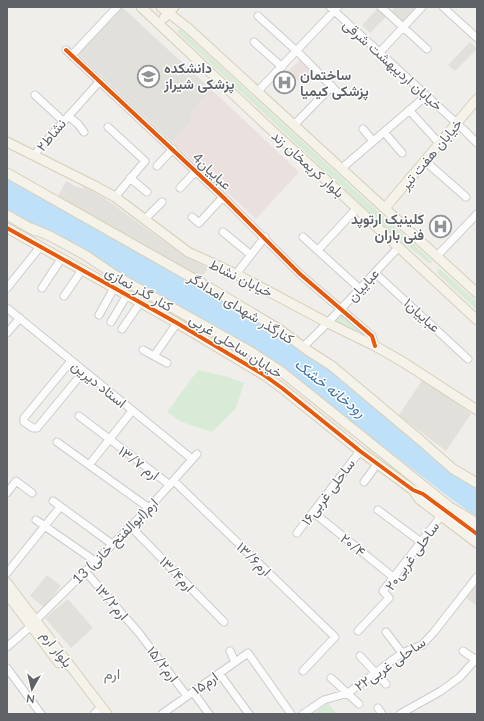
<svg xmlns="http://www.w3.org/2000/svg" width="484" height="721" font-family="Lato,Vazirmatn,sans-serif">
<rect width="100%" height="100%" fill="#efeeea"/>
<!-- education -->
<path fill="#e2e0da" d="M120 7H122L212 90 189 115 193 119 172 142 77 53Z
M395 7H418L402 24 390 13Z
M378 8 387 16 370 33 362 25Z
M470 42 477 49 455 71 448 65Z
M66 181 78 188V187L83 189 84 187 103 197 184 256 208 268 201 279 57 198Z
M423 379 447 395 471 414 446 451 399 415Z
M47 575 61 586 44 607 30 596Z
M477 582V606L465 597Z
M68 599 93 628 71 648 45 618Z"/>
<!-- medical -->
<path fill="#eae0de" d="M301 59 313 71 301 83 288 71Z
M212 90 299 172 256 219 172 142 193 119 189 115Z"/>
<!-- green -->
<path fill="#d8ebd6" d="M180 29 432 261 431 263H429L394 235 177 32Z
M440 269 477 302V310L437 273 438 270Z
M339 314 361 330 365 338 334 322Z
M198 370 228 377 244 383 236 408 212 432 182 422 167 412Z
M328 703 336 714H313Z"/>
<!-- water -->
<path fill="#bfe0f9" d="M7 177 213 292 219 299 283 335 329 366 417 442 431 456 477 489V517L454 501 313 393 7 212Z"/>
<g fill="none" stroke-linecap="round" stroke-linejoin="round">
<defs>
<path id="minor" d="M330 7 463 129 477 143
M381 7 427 49
M443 7 477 38
M258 16 301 55 337 92
M254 42 282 67
M66 50 223 197 300 274 372 336 375 346
M379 53 422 7
M72 55 117 7
M258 91 338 7
M35 95 63 121
M409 110 440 144
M68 116 78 124 84 132
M294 125 332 86
M108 127 145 161 115 197
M363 129 373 141
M384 132 402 153
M35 155 38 150 100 81
M425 161 466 197
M157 166 173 149
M342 168 426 96
M130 178 147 192
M180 188 196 171
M192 217 199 223 223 197
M145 219 162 202
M223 232 251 255
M303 237 359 288
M318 250 357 208
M437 256 477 214
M375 273 468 359
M236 274 265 237
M7 288 40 247
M42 288 61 259
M64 296 82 270
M7 308 192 459
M99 315 114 288
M111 322 127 295
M122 329 140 303
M7 333 20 318
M306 344C339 313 368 279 399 247
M143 350 154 356
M71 361 24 418V422L33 428H37L84 371
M167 363 154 356 177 323
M79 416 170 485
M57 442 149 508
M89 465 132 411
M174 481 335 637 303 671
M364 482 378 463
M7 493 16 481 32 493
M53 501 112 544
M378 510 421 542
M313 512 393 577
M36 520 95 561
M130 526 224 622
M297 533 360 451
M85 571 139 633 187 696
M7 573 60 507
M35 621 149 508 197 454
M358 631 389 598 383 591 441 516
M386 632 402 653
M7 647 31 626
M230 651 235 662
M463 651 476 660
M360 656 386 684
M7 668 41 714
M219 673 249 714
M331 678 359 704
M193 692 209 714
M378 708 382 714
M94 714 97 711
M162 714 248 653 291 714
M303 714 324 700 348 693 402 653 422 645 434 632 477 577
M400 714 441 691 460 677 477 658"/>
<path id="major" d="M141 7 265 124 335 188 477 320
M161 7 188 28 477 293
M164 18 174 7
M7 142 97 187 115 197 188 252 236 274 328 323 375 346 403 362 477 410
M7 173 210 288 279 329 307 350 332 366 419 439 453 469 477 483
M385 208 477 99
M7 215 35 231
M7 228 177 323 264 375 282 388 360 451 413 490 423 494 477 534
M31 228 50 236 85 255 116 276 253 353 282 372 450 507 477 523
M415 493 419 499 477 543
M7 583 107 714
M7 594 59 663"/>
</defs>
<!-- minor casing -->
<use href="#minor" stroke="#cbcccc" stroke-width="9"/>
<!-- major casing -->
<use href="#major" stroke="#d7ceb8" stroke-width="11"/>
<!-- minor -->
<use href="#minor" stroke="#fdfcfc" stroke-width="7"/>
<!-- major -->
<use href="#major" stroke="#f4f2e9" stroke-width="9"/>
<defs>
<path id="cycleway" d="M66 50 223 197 300 274 372 336 375 346
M7 228 177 323 264 375 282 388 360 451 413 490 423 494 477 534"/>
</defs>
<!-- cycleway casing -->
<use href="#cycleway" stroke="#fff" stroke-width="6"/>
<!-- cycleway -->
<use href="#cycleway" stroke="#e8590c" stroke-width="4"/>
</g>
<!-- icons -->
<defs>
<symbol id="university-ring" viewBox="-11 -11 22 22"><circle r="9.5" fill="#fff" stroke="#919496" stroke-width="1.5"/><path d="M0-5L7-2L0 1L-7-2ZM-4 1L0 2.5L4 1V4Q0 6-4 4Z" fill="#919496"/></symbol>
<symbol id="hospital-ring" viewBox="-11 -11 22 22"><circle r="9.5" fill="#fff" stroke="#919496" stroke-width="1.5"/><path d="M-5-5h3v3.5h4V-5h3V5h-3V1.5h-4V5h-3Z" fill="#919496"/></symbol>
</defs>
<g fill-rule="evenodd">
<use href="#university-ring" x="136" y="64" width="25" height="25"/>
<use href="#hospital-ring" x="272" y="70" width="25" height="25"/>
<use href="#hospital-ring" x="428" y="214" width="25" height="25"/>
</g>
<g text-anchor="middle" stroke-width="3" stroke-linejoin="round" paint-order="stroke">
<!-- street labels -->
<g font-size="14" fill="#5f6368" stroke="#fff">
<text transform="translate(393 65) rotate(42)" y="5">خیابان اردیبهشت شرقی</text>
<text transform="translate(51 135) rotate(-50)" y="5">نشاط۲</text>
<text transform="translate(431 154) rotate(-50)" y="5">خیابان هفت تیر</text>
<text transform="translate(308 164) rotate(42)" y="5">بلوار کریمخان زند</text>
<text transform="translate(212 171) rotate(43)" y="5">عباییان4</text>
<text transform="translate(241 278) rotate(26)" y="5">خیابان نشاط</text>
<text transform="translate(363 285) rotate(-47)" y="5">عباییان</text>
<text transform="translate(139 289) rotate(30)" y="5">کنار گذر نمازی</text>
<text transform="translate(241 308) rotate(32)" y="5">کنارگذر شهدای امدادگر</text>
<text transform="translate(422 315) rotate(42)" y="5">عباییان۱</text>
<text transform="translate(236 346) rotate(32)" y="5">خیابان ساحلی غربی</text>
<text transform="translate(99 384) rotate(39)" y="5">استاد دیرین</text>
<text transform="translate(139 463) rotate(37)" y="5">۱۳/۷ ارم</text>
<text transform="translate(328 492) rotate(-53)" y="5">ساحلی غربی۱۶</text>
<text transform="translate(115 541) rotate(-45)" y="5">13 ارم(ابوالفتح خانی)</text>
<text transform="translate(353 545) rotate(39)" y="5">۲۰/۴</text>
<text transform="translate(412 556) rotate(-54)" y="5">ساحلی غربی۲۰</text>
<text transform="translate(254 559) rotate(44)" y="5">۱۳/۶ارم</text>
<text transform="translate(177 574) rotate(46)" y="5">۱۳/۴ارم</text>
<text transform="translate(112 602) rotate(49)" y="5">۱۳/۲ارم</text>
<text transform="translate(57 649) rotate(53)" y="5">بلوار ارم</text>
<text transform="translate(163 664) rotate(52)" y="5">۱۵/۲ارم</text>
<text transform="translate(390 664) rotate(-35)" y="5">ساحلی غربی۲۲</text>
<text transform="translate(205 683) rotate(-35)" y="5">ارم۱۵</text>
</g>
<!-- poi labels -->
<g font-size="14" font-weight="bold" fill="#5f6368" stroke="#fff" text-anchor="start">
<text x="164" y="73">دانشکده<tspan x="164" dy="16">پزشکی شیراز</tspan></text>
<text x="300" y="80">ساختمان<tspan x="300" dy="16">پزشکی کیمیا</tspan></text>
<text x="424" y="224" text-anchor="end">کلینیک ارتوپد<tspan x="424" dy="16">فنی باران</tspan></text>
</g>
<!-- water labels -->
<g font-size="15" font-style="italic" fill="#4174aa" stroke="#fff">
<text transform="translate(330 388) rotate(38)" y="5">رودخانه خشک</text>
</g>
<!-- neighbourhood labels -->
<g font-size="15" fill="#70757a" stroke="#fff">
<text x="112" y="679">ارم</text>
</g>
</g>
<!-- border -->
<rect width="484" height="721" fill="none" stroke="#5f6368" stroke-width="16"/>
<!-- north arrow -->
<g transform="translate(32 689) rotate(188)" stroke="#ffffff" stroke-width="3" paint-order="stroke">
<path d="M0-3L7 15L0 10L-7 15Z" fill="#5f6368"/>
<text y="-6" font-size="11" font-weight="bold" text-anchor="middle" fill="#5f6368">N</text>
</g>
</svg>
